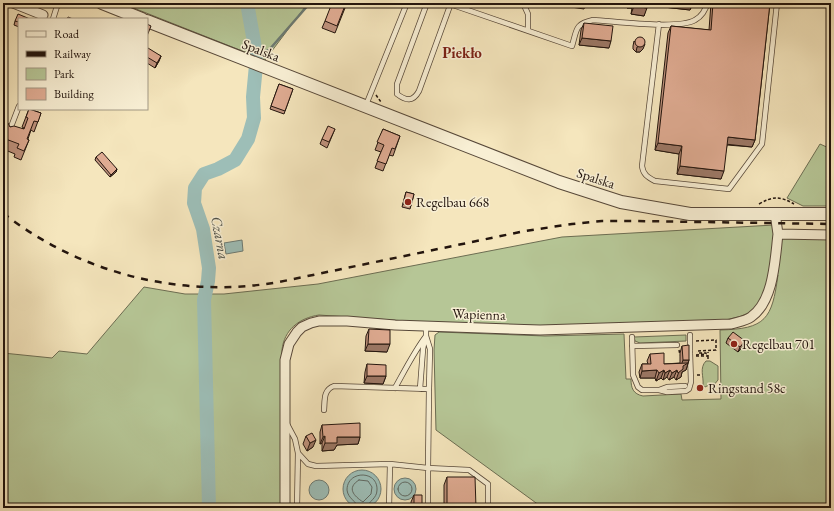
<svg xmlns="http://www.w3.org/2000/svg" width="834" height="511" font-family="'EB Garamond',serif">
<rect width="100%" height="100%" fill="#f5e6bd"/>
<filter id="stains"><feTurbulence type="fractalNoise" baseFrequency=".005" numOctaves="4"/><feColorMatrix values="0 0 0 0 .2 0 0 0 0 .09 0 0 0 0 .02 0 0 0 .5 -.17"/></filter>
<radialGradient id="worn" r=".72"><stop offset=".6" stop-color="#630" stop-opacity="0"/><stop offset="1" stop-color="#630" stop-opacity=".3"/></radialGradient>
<!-- green -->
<path fill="#b6c696" stroke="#6c6d52" d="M125 3H308L265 60 126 5Z
M820 144 831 149V206H803L787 198Z
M774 225C776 244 768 296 754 309 746 316 734 318 725 320L550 326 421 322 319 315C299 318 284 330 282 350V508H3V353L52 358 59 351 87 354 144 287 185 294H224L318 284 562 237Z
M782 236 831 239V508H543L436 430 434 350 435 335 439 332 545 336 624 334 626 379H631C631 388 633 394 643 396L681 394 682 400 721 399 720 330C766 329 772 319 778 275L776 274Z
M686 335V341L640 343 635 341 634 337Z
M706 361H710L718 366V380L713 386 709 385 705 387 703 385C704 377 699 368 706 361Z"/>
<!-- water -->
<path fill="#9dbeb7" stroke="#6c7a73" d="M242 240 243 251 226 254 224 243Z
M343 489a19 19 0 1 1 38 0a19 19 0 1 1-38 0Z
M394 489a11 11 0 1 1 22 0a11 11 0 1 1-22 0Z
M309 490a10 10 0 1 1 20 0a10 10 0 1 1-20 0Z"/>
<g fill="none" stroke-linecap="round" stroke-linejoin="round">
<!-- shore -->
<path stroke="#606962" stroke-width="1" d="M359 480 368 481 372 487 371 494 363 502C354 496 346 488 359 480Z
M398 489a7 7 0 1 1 14 0a7 7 0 1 1-14 0Z
M358 508C357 501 348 499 347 490 347 470 378 470 377 490 377 499 368 501 367 508"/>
<!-- stream -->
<path stroke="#6c7a73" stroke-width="2.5" d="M256 53 269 50 310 3"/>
<!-- river -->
<path stroke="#9dbeb7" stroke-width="14" d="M209 508 204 300 208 281 209 268 203 229 194 203 195 188 204 174 218 169 235 160 248 139 254 118 253 97 256 65V53L247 3"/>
<defs>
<path id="service" d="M427 3 397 84V94C406 101 413 102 419 91L451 3
M523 3 528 14V30
M450 4 572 46C577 29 575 24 593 20 614 21 678 30 695 20 701 17 706 10 707 3
M53 19 58 3
M659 24 642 166C643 174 647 177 655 181L729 189 762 144 777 3
M366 105 407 3
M9 132 19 106
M426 326V336L430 349 429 389
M632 337 633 375 638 387 642 390H659L667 392 686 391 689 389 691 382 690 353
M632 346 677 345
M690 351V335
M395 388C405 370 414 352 426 336
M420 389 423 349 425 338
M659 390 667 387 685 386
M324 410C325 400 323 390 334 386L429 389 428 468 469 470 488 484V508
M287 424 295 439 298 453 297 508
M298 453 308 464 316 466 390 464 428 468V508
M389 508 390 464"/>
<path id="minor" d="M13 3 43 15
M775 213 778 234 831 235
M285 508V360L289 344 297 332 302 327 311 323 319 321H347L395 325 540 330 731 324C737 322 746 321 751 317 774 301 775 259 778 234"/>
<path id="tertiary" d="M102 3 142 19
M147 21 559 182 621 202 690 214H831"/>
</defs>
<!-- service casing -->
<use href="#service" stroke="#574839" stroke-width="6"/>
<!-- minor casing -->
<use href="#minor" stroke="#574839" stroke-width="11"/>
<!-- tertiary casing -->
<use href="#tertiary" stroke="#574839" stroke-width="14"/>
<!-- path -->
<path stroke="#22140d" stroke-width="1.5" stroke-dasharray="3 2" stroke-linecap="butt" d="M86 3 94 6
M376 95 381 102
M759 204C773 196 780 196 794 204
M696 341 716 340V350L696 351
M679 350 680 355
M696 355 706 354V353H697
M696 356H708V352
M708 356V361
M697 375H702"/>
<!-- service -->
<use href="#service" stroke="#f8efd4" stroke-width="4.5"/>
<!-- minor -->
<use href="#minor" stroke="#f8efd4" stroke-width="9"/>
<!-- tertiary -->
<use href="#tertiary" stroke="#f8efd4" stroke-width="12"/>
<!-- rail -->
<path stroke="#22140d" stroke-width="2.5" stroke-dasharray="7 7" stroke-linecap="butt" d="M3 213C81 274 182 299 279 282L525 231 572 224 602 221H635L831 224"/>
<defs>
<path id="service-bridge" d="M690 351V353"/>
</defs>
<!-- service-bridge casing -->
<use href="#service-bridge" stroke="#574839" stroke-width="6" stroke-linecap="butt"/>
<!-- service-bridge -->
<use href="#service-bridge" stroke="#f8efd4" stroke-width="4.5"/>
</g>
<!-- wall -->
<path fill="#c0937e" stroke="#22140d" d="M347 3 335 33 322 28 325 21Z
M628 3H693L690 10 647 5 644 16 631 14 632 8H627Z
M711 3H770L755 140 752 147 727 145 721 179 677 174 679 154 655 150 668 33 671 26 709 30Z
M19 19V27L14 25 15 21Z
M584 23 609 48 579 45 581 30Z
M634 41 643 49 640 52H636L633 49V46Z
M147 50 161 56 159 61 155 68 147 63Z
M279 84 293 89 284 114 270 109Z
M29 109 41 113 34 132 31 130 28 139 29 140 21 160 14 157 15 154 3 149V121L10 127 24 129V128L22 127Z
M335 129 327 148 320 144 322 139Z
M383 129 400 136 393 156 389 155 383 171 375 168 381 152 375 150Z
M96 157 117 169 116 172 110 177 95 160Z
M406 192 414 194 410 209 402 207Z
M369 329 387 352 365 351 366 336Z
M728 338 745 341 743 346 738 352 726 343Z
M682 346 689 360 686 370 682 372 681 377 676 380 674 377 669 380 667 377 663 380 661 378 656 381 655 378H640L639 372 642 364H648L647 361 650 354 664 364 680 363V353Z
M367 364 386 376 383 384 364 383 365 372Z
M322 425 360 437 358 444 337 445 334 450 322 451V443L320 444V432Z
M306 436 313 447 307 451 303 444Z
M447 477 476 508H444V485Z
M414 495 422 504 420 508H411V502Z"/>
<!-- shaded-wall -->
<path fill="#9c7866" stroke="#22140d" d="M573 3H586L584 9 571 7Z
M629 3H633L632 8H627Z
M646 3H693L690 10 645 5Z
M634 6 647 8 644 16 631 14Z
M582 38 611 41 609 48 579 45Z
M645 44 643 49 640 52H636L637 47Z
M161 56 159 61 155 68 157 63Z
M728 137 755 140 752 147 725 144Z
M658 143 682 146 679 154 655 150Z
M680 166 724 171 721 179 677 174Z
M117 169 116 172 110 177 111 175Z
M745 341 743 346 738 352 740 347Z
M368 344H390L387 352 365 351Z
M683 360H689L686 370 682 372 681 377 676 380Z
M657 370 655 378H640L642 371Z
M664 370 661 378 656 381 659 373Z
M670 370 667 377 663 380 665 373Z
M677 370 674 377 669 380 672 373Z
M367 376H386L383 384 364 383Z
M325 436 322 443 320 444 323 437Z
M337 437H360L358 444 337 445 334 450 322 451 325 443Z
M316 440 313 447 307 451 310 443Z
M414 504H422L420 508H412Z"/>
<!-- building -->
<path fill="#dfab92" stroke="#22140d" d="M332 3H346L337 26 325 21Z
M634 3H647V8L634 6Z
M713 3H770L755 140 728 137 724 171 680 166 682 146 658 143 671 26 711 30Z
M3 6 6 8 3 14Z
M18 14 30 19H19V22L15 21Z
M68 17 73 19H67Z
M584 23 613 26 611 41 582 38Z
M147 24 151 26 147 36Z
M635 42a5 5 0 1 1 10 0a5 5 0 1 1-10 0Z
M148 48 161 56 157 63 147 57V50Z
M279 84 293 89 285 111 271 106Z
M29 109 41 113 38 122 34 121 27 139 29 140 24 151 17 148 19 144 3 138V121L8 123 10 127 14 126 24 129 28 118 26 117Z
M328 126 335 129 329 142 322 139Z
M383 129 400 136 395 149 392 148 386 164 377 161 384 145 377 142Z
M102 152 117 169 111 175 96 157Z
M406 192 414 194 411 206 403 204Z
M369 329 390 330V344H368Z
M733 332 745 341 740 347 728 338Z
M689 345V360H683L682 346Z
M664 353V364L688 363 683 366V369L678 373 677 370 672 373 670 370 665 373 664 370 659 373 657 370 642 371V364H651L650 354Z
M367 364 386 365V376H367Z
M360 423V437H337V443H325V436L323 437 322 425Z
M312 433 316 440 310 443 306 436Z
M447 477H475L476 508H447Z
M414 495H422V504H414Z"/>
<!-- markers -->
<g fill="#8f2418" stroke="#f8efd4" stroke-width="1.5">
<circle cx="408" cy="202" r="4"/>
<circle cx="734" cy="344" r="4"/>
<circle cx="700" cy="388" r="4"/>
</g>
<g text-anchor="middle" stroke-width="3" stroke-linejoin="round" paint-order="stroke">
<!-- street labels -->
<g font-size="14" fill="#22140d" stroke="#f8efd4">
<text transform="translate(261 50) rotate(21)" y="5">Spalska</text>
<text transform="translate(596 178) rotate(18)" y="5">Spalska</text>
<text transform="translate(479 314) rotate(2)" y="5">Wapienna</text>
</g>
<!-- poi labels -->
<g font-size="14" fill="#22140d" stroke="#f8efd4" text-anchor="start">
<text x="416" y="207">Regelbau 668</text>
<text x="742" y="349">Regelbau 701</text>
<text x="708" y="393">Ringstand 58c</text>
</g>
<!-- neighbourhood labels -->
<g font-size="15" font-weight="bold" fill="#7a1f14" stroke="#f8efd4">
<text x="462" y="58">Piekło</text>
</g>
<!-- water labels -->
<g font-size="15" font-style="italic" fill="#4d5048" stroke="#f8efd4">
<text transform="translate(220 238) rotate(79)" y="5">Czarna</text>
</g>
</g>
<!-- margin -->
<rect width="834" height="511" fill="none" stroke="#f5e6bd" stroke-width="16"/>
<rect x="4" y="4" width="826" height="503" fill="none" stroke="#22140d" stroke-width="2"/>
<rect x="8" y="8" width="818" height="495" fill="none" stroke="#22140d"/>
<!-- legend -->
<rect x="18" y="18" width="130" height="92" fill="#f8efd4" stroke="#a29784"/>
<rect x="26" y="31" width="20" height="6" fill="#f8efd4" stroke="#a29784"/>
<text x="54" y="38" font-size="12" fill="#22140d">Road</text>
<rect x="26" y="51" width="20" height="6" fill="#22140d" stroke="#a29784"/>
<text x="54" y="58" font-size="12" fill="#22140d">Railway</text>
<rect x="26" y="68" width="20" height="12" fill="#b6c696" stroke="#a29784"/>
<text x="54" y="78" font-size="12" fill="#22140d">Park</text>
<rect x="26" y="88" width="20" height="12" fill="#dfab92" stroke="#a29784"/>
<text x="54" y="98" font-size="12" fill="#22140d">Building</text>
<rect width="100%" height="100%" filter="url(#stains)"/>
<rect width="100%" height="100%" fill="url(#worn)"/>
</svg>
